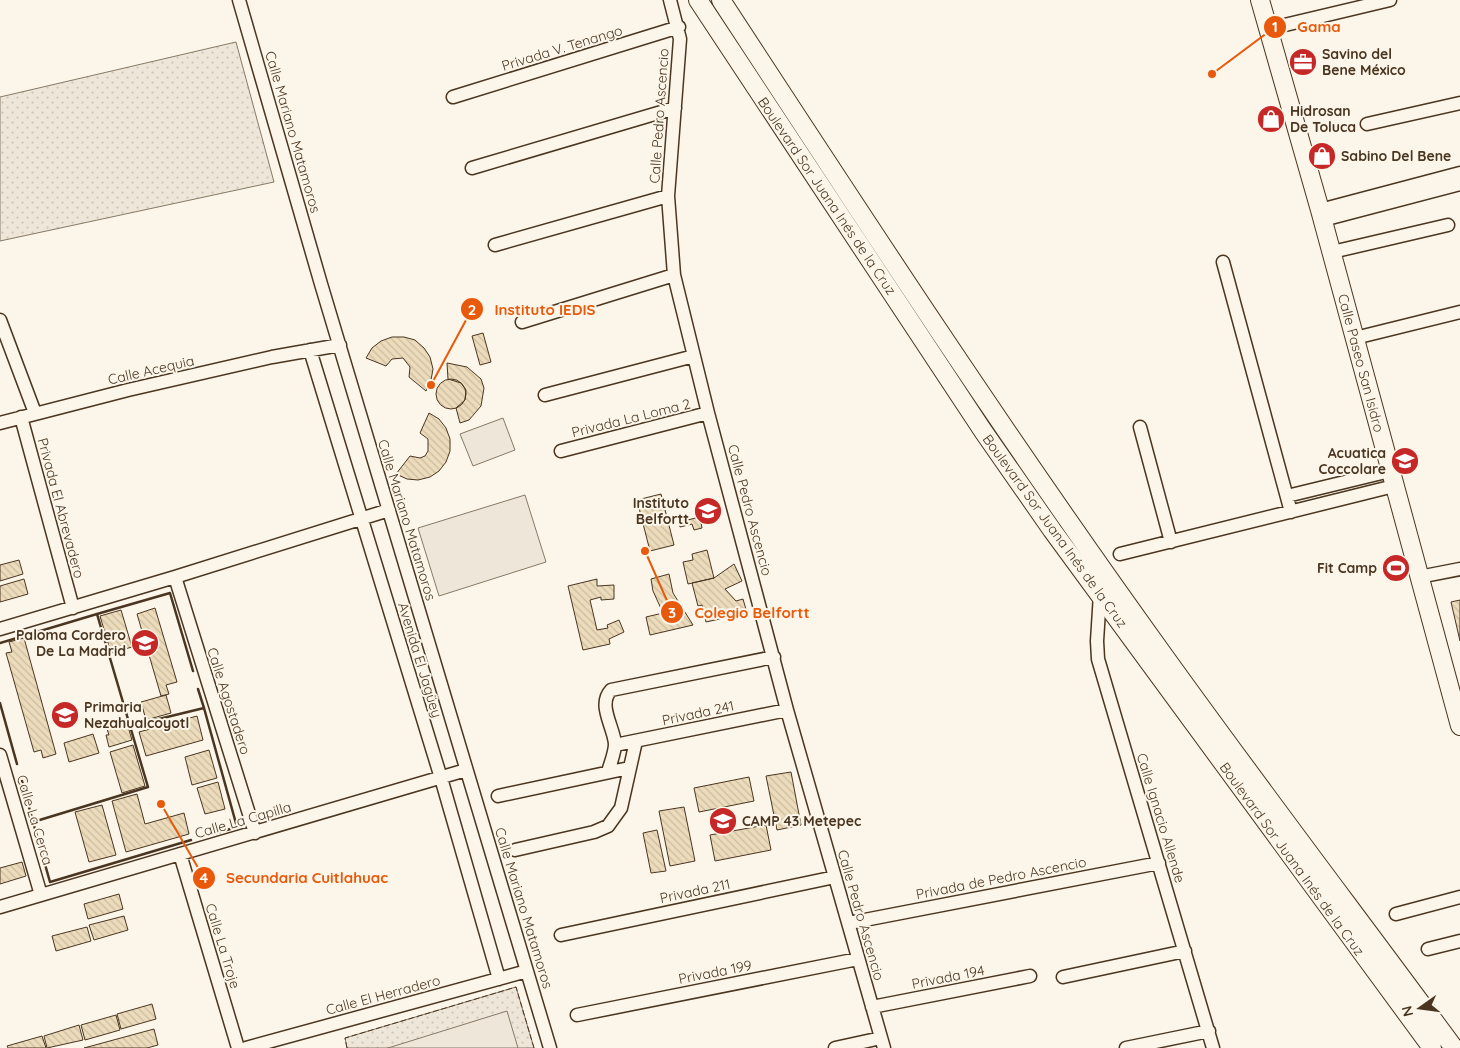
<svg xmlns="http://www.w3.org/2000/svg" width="1460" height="1048" font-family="Quicksand,sans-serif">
<defs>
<pattern id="grass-dots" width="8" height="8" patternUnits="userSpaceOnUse" patternTransform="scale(1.25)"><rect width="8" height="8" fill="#ede6d9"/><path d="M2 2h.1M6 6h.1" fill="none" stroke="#cdc6ba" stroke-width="1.8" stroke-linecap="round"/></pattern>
<pattern id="building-back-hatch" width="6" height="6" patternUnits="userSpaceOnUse" patternTransform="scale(1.25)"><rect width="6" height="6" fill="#ecdcbc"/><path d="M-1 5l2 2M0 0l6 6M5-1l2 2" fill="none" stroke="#ccbda1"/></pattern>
</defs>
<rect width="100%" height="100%" fill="#fbf6e9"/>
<!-- grass -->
<path fill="url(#grass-dots)" stroke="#887966" d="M236 42 274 182 0 241V97Z
M516 987 534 1048H347L345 1038Z"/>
<!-- garden -->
<path fill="#ede6d9" stroke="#887966" d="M503 418 515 450 473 466 460 434Z
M525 495 546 562 439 596 418 528Z
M507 1011 518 1048H388Z"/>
<!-- building -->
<path fill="url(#building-back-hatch)" stroke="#4a3520" d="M483 333 491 362 480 365 472 336Z
M392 337H404L415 340 424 348 430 357 433 369 431 380 426 391 409 377 410 367 403 358 392 359 386 366 366 358 372 348 381 341Z
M447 363 467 367 481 379 484 388 481 406 469 420 460 423 456 408 465 400 466 390 461 383 448 379Z
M436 394a15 15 0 1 1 30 0a15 15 0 1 1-30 0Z
M429 413 439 419 446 428 450 439V451L446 462 439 471 430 477 418 480 407 479 396 474 410 456 420 458 425 456 428 451V439L420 433Z
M661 494 674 545 650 551 637 500Z
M700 517 702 528 694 530 692 524 680 527 679 522Z
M707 550 714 578 688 584 683 562 693 560 692 554Z
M19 560 23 574 0 581V565Z
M734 564 742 581 725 589 736 601 743 599 747 613 706 622 702 605 698 606 692 583 714 578Z
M669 574 673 593 693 625 650 635 646 617 663 613 653 591 651 579Z
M24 579 28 594 0 602V586Z
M597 579V586L614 585V599L601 600V597L590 600 597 630 608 628 607 625 619 620 624 632 609 639 610 644 583 650 568 586Z
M1460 600V641L1451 602Z
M155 608 177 682 166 685 169 694 161 696 137 614Z
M121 610 132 647 111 653 100 616Z
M24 638 56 754 43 758 41 750 34 752 6 653 12 652 9 642Z
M166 695 171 713 146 720 141 702Z
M197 716 203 740 146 756 139 732Z
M126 720 132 740 109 747 106 735H109L106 726Z
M93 734 99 753 69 762 64 743Z
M133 745 145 786 122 793 110 752Z
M209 750 217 778 192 785 185 757Z
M791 772 801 825 777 830 766 776Z
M749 777 754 801 699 812 694 788Z
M218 782 225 809 205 814 197 788Z
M137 794 145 824 184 813 189 834 126 852 112 801Z
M102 805 116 855 89 862 75 812Z
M684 807 695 861 670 866 659 811Z
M766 825 771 850 715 861 710 835Z
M657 830 666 871 651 873 643 833Z
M22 862 26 876 0 884V868Z
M119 894 123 909 88 919 84 904Z
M124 916 128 930 94 940 89 925Z
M87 927 91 941 56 951 52 936Z
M152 1004 156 1019 121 1029 117 1014Z
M116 1015 120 1030 85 1040 81 1025Z
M79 1025 83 1040 47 1048 44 1036Z
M154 1029 158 1045 147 1048H84Z
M42 1036 46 1048H8L7 1046Z"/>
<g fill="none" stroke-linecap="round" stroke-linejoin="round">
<defs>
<path id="minor" d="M239 0 321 284 550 1048
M670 0 680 39 668 196 674 275 708 413 787 710 884 1048
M1268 29 1390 0
M453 97 679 27
M1367 124 1460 103
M472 168 675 108
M1320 210 1460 173
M1323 220 1460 184
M495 245 668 196
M1332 252 1448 225
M1223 262 1291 512
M0 320 35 413
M522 322 674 275
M1355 338 1460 312
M310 350 441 778 499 979
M545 395 694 356
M21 417 73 608
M0 423 128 390 272 357 340 345
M1140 427 1171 542
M561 451 708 413
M1287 496 1390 471
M1120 554 1394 486
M175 577 255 833
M1419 577 1460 569
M1100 594 1097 641 1098 659 1213 1048
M0 629 175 577 389 510
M615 745 787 710
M0 755 41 895
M608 772C610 764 615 753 615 744 614 727 597 705 611 690L774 657
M498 796 629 768
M515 850 594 832 608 826 621 808 636 741
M180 854 238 1048
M0 907 466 770
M1396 914 1460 897
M849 923 1159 863
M561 935 835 877
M1428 949 1460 941
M1063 977 1185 951
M872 1007 1030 976
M577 1015 858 959
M246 1048 527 971
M835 1048 881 1038
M1126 1048 1209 1031"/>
<path id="secondary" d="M698 0 983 431 1052 530 1432 1048
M721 0C864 219 1007 438 1160 650 1256 784 1356 915 1454 1048
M1260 0 1320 210 1460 726"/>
</defs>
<!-- minor casing -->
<use href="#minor" stroke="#4a3520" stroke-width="15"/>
<!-- secondary casing -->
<use href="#secondary" stroke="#4a3520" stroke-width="20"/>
<!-- minor -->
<use href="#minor" stroke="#fbf6e9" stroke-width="12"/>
<!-- secondary -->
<use href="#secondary" stroke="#fbf6e9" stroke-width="18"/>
<!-- fence -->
<path stroke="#4a3520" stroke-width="1" stroke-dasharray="6 2.5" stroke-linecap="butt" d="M347 1048 345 1038 516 987 534 1048"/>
<!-- wall -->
<path stroke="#4a3520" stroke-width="2.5" d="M97 614 170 593 193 671
M0 643 97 614 130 726
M198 689 204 708
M0 703 17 764
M22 781 33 822
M191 840 50 882 33 822 148 787 130 726 204 708 237 827 213 834"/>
</g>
<!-- icons -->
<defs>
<symbol id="office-disc" viewBox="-11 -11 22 22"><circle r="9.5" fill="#c62828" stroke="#fbf6e9"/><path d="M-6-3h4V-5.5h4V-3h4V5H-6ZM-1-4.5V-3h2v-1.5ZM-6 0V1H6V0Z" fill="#fff"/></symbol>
<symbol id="shop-disc" viewBox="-11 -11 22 22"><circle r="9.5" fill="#c62828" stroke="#fbf6e9"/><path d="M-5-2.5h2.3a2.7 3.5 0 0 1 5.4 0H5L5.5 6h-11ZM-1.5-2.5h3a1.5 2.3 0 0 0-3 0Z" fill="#fff"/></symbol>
<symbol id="school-disc" viewBox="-11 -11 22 22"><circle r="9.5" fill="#c62828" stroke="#fbf6e9"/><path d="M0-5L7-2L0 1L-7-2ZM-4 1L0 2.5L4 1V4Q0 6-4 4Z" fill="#fff"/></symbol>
<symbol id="stadium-disc" viewBox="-11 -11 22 22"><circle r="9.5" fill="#c62828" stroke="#fbf6e9"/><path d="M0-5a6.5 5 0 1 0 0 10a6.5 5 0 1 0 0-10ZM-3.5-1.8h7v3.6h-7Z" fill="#fff"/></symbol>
</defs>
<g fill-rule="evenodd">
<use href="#office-disc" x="1287" y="46" width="32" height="32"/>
<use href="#shop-disc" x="1255" y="103" width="32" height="32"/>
<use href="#shop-disc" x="1306" y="140" width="32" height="32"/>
<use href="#school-disc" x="1389" y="445" width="32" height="32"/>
<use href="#school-disc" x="692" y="495" width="32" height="32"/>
<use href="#stadium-disc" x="1380" y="552" width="32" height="32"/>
<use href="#school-disc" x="129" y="627" width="32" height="32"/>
<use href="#school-disc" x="49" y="699" width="32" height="32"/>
<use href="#school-disc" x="707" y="805" width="32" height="32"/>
</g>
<g text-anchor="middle" stroke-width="4" stroke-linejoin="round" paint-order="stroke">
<!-- street labels -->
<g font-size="14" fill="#4a3520" stroke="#fbf6e9">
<text transform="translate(562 48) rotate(-17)" y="5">Privada V. Tenango</text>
<text transform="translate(659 116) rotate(-86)" y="5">Calle Pedro Ascencio</text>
<text transform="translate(293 132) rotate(74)" y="5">Calle Mariano Matamoros</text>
<text transform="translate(827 196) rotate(56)" y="5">Boulevard Sor Juana Inés de la Cruz</text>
<text transform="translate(1361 363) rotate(75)" y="5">Calle Paseo San Isidro</text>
<text transform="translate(151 370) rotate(-13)" y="5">Calle Acequia</text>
<text transform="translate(631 418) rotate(-14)" y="5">Privada La Loma 2</text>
<text transform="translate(61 508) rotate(75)" y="5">Privada El Abrevadero</text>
<text transform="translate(750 510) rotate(75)" y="5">Calle Pedro Ascencio</text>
<text transform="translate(407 520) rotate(73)" y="5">Calle Mariano Matamoros</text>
<text transform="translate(1055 531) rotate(54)" y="5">Boulevard Sor Juana Inés de la Cruz</text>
<text transform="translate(420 660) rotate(73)" y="5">Avenida El Jagüey</text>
<text transform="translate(229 701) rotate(72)" y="5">Calle Agostadero</text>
<text transform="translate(698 713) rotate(-12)" y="5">Privada 241</text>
<text transform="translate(1161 818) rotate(73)" y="5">Calle Ignacio Allende</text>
<text transform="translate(35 820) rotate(73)" y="5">Calle La Cerca</text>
<text transform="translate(243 820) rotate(-16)" y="5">Calle La Capilla</text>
<text transform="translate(1292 859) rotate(54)" y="5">Boulevard Sor Juana Inés de la Cruz</text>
<text transform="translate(1001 878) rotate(-11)" y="5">Privada de Pedro Ascencio</text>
<text transform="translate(695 891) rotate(-12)" y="5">Privada 211</text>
<text transform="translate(524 908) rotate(73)" y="5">Calle Mariano Matamoros</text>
<text transform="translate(861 915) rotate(74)" y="5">Calle Pedro Ascencio</text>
<text transform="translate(223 946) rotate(73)" y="5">Calle La Troje</text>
<text transform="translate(715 972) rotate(-11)" y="5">Privada 199</text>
<text transform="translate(948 977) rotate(-11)" y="5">Privada 194</text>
<text transform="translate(383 995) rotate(-15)" y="5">Calle El Herradero</text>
</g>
<!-- poi labels -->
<g font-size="14" font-weight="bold" fill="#4a3520" stroke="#fbf6e9" text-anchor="start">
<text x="1322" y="59">Savino del<tspan x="1322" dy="16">Bene México</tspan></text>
<text x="1290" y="116">Hidrosan<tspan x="1290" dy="16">De Toluca</tspan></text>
<text x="1341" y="161">Sabino Del Bene</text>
<text x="1386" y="458" text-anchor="end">Acuatica<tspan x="1386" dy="16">Coccolare</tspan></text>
<text x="689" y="508" text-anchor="end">Instituto<tspan x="689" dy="16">Belfortt</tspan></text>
<text x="1377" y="573" text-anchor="end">Fit Camp</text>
<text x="126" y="640" text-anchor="end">Paloma Cordero<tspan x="126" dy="16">De La Madrid</tspan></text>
<text x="84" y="712">Primaria<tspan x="84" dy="16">Nezahualcoyotl</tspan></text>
<text x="742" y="826">CAMP 43 Metepec</text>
</g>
</g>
<!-- callouts -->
<path fill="none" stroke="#e8590c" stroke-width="2" d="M1212 74L1275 27M431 385L472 309M645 551L672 612M161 804L204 878"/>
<g fill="#e8590c" stroke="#fbf6e9" stroke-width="2">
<circle cx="1212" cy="74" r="5"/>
<circle cx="431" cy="385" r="5"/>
<circle cx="645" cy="551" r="5"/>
<circle cx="161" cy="804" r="5"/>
<circle cx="1275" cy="27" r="12"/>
<circle cx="472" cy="309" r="12"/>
<circle cx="672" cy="612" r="12"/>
<circle cx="204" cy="878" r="12"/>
</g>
<g font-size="15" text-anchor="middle" font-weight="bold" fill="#fff">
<text x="1275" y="32">1</text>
<text x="472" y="315">2</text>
<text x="672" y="618">3</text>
<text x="204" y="883">4</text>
</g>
<g font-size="15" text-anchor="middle" font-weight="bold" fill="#e8590c" stroke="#fbf6e9" stroke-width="4" stroke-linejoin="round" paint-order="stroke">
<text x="1319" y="32">Gama</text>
<text x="545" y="315">Instituto IEDIS</text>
<text x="752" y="618">Colegio Belfortt</text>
<text x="307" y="883">Secundaria Cuitlahuac</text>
</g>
<!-- north arrow -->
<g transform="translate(1420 1008) rotate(256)" stroke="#fbf6e9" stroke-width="4" paint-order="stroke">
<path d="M0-4L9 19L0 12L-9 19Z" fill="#4a3520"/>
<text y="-8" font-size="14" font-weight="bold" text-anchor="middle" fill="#4a3520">N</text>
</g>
</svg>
